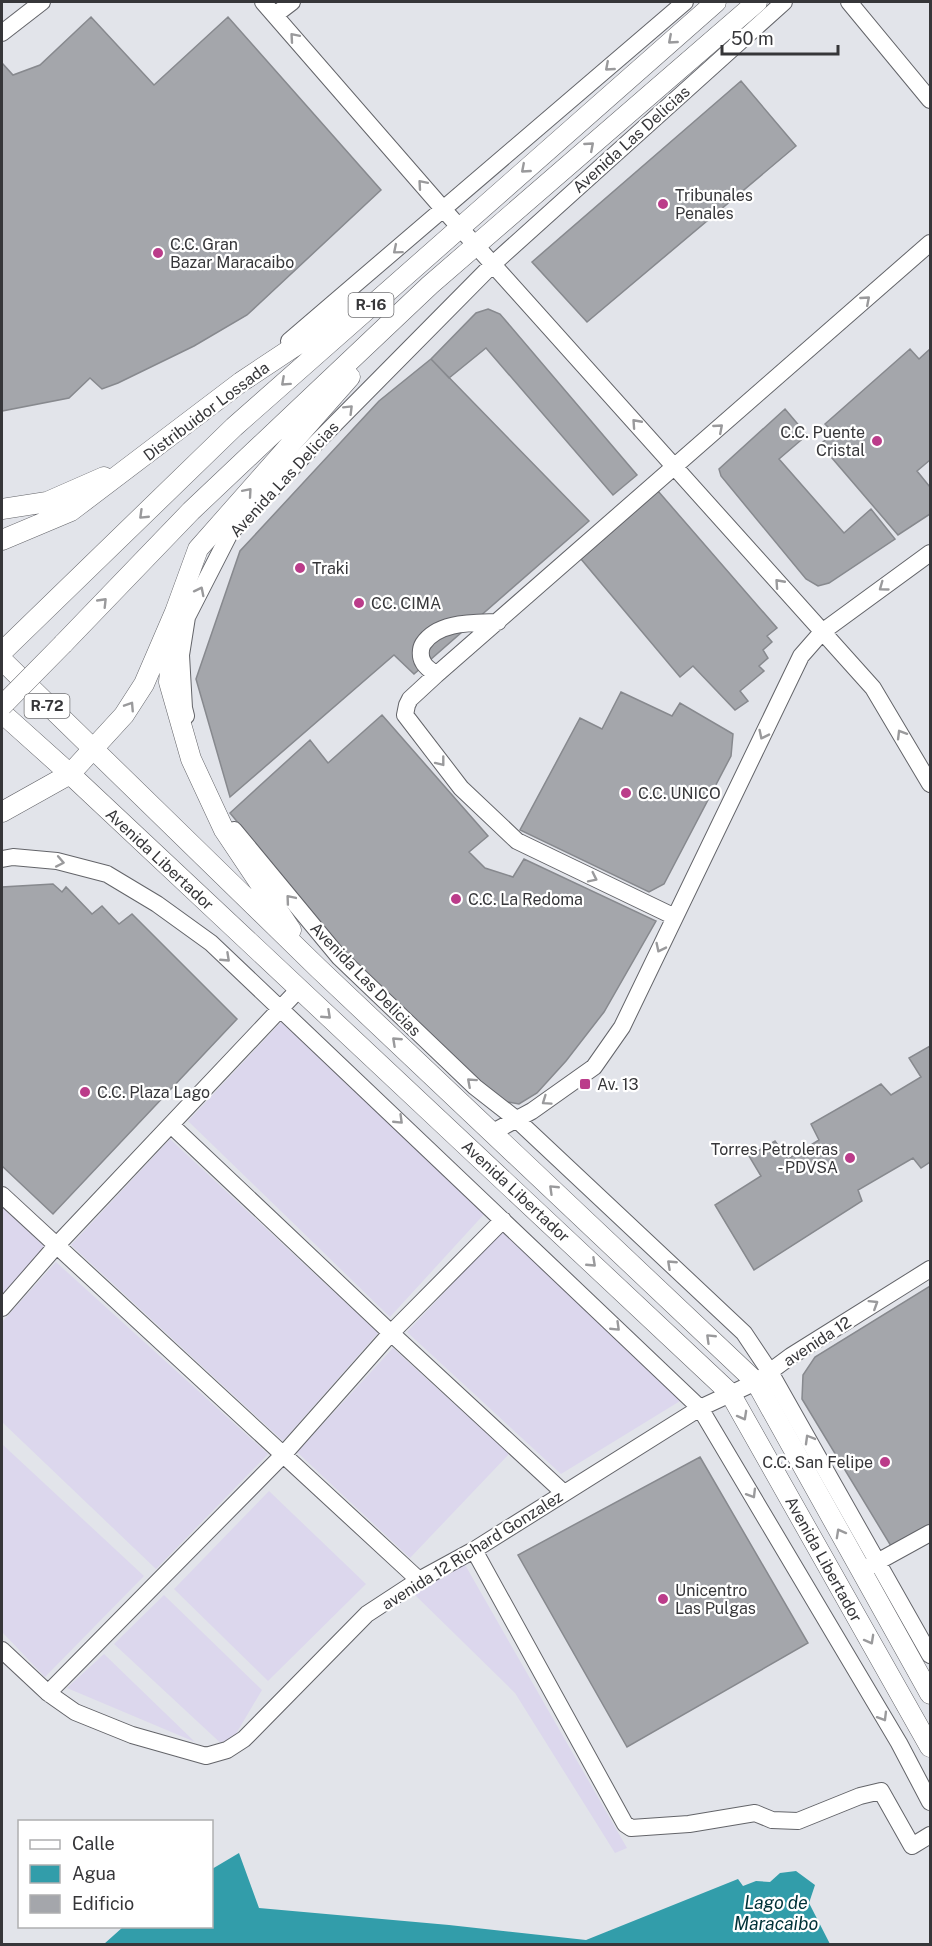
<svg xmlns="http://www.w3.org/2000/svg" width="932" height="1946" font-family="'Public Sans',sans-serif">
<rect width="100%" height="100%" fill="#e2e4ea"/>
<!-- commercial -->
<path fill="#dcd7ed" d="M281 1022 487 1211 390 1317 188 1121Z
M170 1139 378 1333 283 1441 71 1245Z
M2 1206 45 1247 2 1296Z
M503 1230 685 1398 561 1474 407 1332Z
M56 1262 268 1454 156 1569 2 1422V1322Z
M393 1348 509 1454 410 1558 297 1452Z
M2 1444 144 1576 45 1677 2 1632Z
M269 1491 366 1584 268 1681 174 1589Z
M464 1563 627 1848 615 1853 515 1693 414 1594Z
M164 1595 262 1690 227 1749 114 1644Z
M104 1654 195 1742 67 1688Z"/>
<!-- water -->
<path fill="#329daa" d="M239 1853 259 1908 449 1925 586 1940 738 1879 743 1886 756 1881 770 1882 780 1873 796 1871 815 1885 809 1903 830 1944H104L123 1927 212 1926V1869Z"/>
<!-- building -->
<path fill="#a4a6ab" stroke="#87898e" stroke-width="1.5" d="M91 17 154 85 228 17 381 190 247 315 194 346 118 383 102 389 90 378 69 398 2 411V63L13 75 40 65Z
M741 81 796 146 587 322 532 262Z
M488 309 500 314 637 475 613 495 486 348 449 378 431 359 476 313Z
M910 349 919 359 930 349V460L917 471 930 487V514L898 535 820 444 828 438 830 429 825 424Z
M431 359 589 521 414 674 394 655 230 797 196 679 240 551 379 401Z
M785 409 807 435 779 459 844 533 871 509 895 539 829 583 818 586 806 579 721 476 719 469Z
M658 491 777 628 767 636 772 642 763 650 768 658 759 666 764 671 740 691 748 701 735 710 693 666 680 677 581 559Z
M621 692 672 716 680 703 733 734 731 756 664 884 649 892 520 830 580 718 602 729Z
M382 715 488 836 469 852 485 868 513 877 524 859 656 921 604 1012 566 1061 537 1093 519 1104 496 1100 434 1045 341 947 230 813 310 740 328 763Z
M53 884 62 892 66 887 92 914 102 906 119 924 132 914 237 1019 53 1214 2 1166V887Z
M930 1046V1162L921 1168 913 1158 858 1190 862 1201 754 1270 715 1205 761 1176 749 1156 775 1141 788 1159 819 1140 811 1124 881 1084 891 1095 921 1077 909 1058Z
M930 1286V1524L891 1546 802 1399 803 1375 815 1357Z
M700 1457 808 1643 627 1747 518 1555Z"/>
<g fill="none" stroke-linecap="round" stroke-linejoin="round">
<defs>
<path id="minor" d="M263 2 444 210 873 688 930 784
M849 2 930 100
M275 15 292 2
M2 33 42 2
M289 341 685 2
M436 675C432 671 425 667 423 662 420 657 420 649 423 644 438 621 474 623 498 622
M186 716 184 708 181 655 187 617 230 533 316 443 493 264 784 2
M234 830 339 957 475 1087 516 1119 744 1333 770 1372 930 1655
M2 859 13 857 57 861 107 874 157 904 211 943 700 1408 899 1743 930 1802
M675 917 517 841 461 788 405 715 407 705 410 699 436 675 930 243
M171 1125 391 1333 564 1493
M493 1132 532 1111 594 1067 622 1027 801 656 822 632 930 553
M2 1195 419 1580
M2 1308 56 1246 299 989
M474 1550 625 1824 631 1828 689 1824 755 1813 772 1820 798 1821 860 1796 881 1791 912 1846 930 1835
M870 1566 930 1533
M2 1650 48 1693 75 1712 132 1735 206 1756 227 1750 244 1739 367 1614 419 1580 474 1550 700 1408 756 1382 791 1356 930 1269
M48 1693 283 1455 391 1333 503 1220"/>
<path id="major" d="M2 509 47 502 104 477
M2 540 71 511 241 382 348 311
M174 627 169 682 191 759 224 830 291 930
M63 644 191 511 430 285 757 2
M2 652 234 427 716 2
M2 660 318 968 756 1382 930 1694
M2 713 70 774 730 1393 930 1747
M2 812 70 774 124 715 144 684 175 612 198 549 350 377"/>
</defs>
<!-- minor casing -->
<use href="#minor" stroke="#636469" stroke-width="18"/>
<!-- major casing -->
<use href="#major" stroke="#636469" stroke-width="21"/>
<!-- minor -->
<use href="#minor" stroke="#fff" stroke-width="16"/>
<!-- major -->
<use href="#major" stroke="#fff" stroke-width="20"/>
<defs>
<path id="major-bridge" d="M2 706 63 644"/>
</defs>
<!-- major-bridge casing -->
<use href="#major-bridge" stroke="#636469" stroke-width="21" stroke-linecap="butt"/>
<!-- major-bridge -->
<use href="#major-bridge" stroke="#fff" stroke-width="20"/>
</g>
<!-- one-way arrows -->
<defs><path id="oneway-chevron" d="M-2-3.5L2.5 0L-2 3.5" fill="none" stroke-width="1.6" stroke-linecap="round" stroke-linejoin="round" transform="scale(1.5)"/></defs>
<g stroke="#9a9a9c">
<use href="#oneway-chevron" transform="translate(294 37) rotate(-131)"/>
<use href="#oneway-chevron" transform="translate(672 40) rotate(139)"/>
<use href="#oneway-chevron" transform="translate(609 67) rotate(139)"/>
<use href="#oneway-chevron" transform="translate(590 146) rotate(-41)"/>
<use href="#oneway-chevron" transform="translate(525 169) rotate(139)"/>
<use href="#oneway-chevron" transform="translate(422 184) rotate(-131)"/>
<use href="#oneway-chevron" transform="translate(397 250) rotate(140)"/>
<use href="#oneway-chevron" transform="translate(866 300) rotate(-41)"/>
<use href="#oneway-chevron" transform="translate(285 382) rotate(138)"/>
<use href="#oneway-chevron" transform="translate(349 409) rotate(-45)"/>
<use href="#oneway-chevron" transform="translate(636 423) rotate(-132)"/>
<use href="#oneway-chevron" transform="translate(719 428) rotate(-41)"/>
<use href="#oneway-chevron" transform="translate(248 492) rotate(-49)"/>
<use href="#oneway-chevron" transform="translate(143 515) rotate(136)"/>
<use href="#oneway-chevron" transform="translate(779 583) rotate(-132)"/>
<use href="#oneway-chevron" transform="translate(883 587) rotate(144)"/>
<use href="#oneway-chevron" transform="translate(200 591) rotate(-63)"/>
<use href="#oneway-chevron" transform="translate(103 602) rotate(-46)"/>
<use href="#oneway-chevron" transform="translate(130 706) rotate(-57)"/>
<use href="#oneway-chevron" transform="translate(901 734) rotate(-121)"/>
<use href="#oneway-chevron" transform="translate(763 735) rotate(116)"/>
<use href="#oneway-chevron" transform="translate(441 762) rotate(52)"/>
<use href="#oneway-chevron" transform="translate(60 862) rotate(11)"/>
<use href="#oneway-chevron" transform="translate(593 878) rotate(26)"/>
<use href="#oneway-chevron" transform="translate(290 899) rotate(-130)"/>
<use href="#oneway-chevron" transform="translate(660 948) rotate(116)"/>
<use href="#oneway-chevron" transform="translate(226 958) rotate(43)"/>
<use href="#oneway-chevron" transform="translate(327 1015) rotate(43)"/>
<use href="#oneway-chevron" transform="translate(396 1041) rotate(-137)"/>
<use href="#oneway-chevron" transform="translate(471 1082) rotate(-138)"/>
<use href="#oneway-chevron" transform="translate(546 1101) rotate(145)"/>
<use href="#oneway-chevron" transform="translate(399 1120) rotate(44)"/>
<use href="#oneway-chevron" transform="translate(553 1189) rotate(-136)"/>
<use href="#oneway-chevron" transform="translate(592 1263) rotate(43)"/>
<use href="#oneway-chevron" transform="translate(671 1264) rotate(-137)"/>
<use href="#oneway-chevron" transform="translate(874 1304) rotate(-32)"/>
<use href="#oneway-chevron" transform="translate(616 1327) rotate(44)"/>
<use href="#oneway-chevron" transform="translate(710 1338) rotate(-136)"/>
<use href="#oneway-chevron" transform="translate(743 1416) rotate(61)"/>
<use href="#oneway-chevron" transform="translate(809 1439) rotate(-120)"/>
<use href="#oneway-chevron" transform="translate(752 1494) rotate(59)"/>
<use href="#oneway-chevron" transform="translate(840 1533) rotate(-119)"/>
<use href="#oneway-chevron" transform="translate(870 1640) rotate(61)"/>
<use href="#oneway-chevron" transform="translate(883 1717) rotate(59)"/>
</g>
<!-- markers -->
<g fill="#bb3c8a" stroke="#fff" stroke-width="2">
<circle cx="663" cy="204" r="6"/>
<circle cx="158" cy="253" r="6"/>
<circle cx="877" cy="441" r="6"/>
<circle cx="300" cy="568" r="6"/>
<circle cx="359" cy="603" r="6"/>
<circle cx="626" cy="793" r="6"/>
<circle cx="456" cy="899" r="6"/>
<rect x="579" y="1078" width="12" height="12" rx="3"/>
<circle cx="85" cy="1092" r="6"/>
<circle cx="850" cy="1158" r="6"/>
<circle cx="885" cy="1462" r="6"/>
<circle cx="663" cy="1599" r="6"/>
</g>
<g text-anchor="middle" stroke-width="4.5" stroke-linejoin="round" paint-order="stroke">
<!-- shield labels -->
<g fill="#fff" stroke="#727274" stroke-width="1.5">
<rect x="348.5" y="293" width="45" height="24" rx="4.5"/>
<rect x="24.5" y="694" width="45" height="24" rx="4.5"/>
</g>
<g font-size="15" font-weight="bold" fill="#363639">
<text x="371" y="310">R-16</text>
<text x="47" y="711">R-72</text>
</g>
<!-- street labels -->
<g font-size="16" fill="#363639" stroke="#fff">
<text transform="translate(631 139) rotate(-42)" y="6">Avenida Las Delicias</text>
<text transform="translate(206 411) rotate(-37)" y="6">Distribuidor Lossada</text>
<text transform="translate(284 479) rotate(-47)" y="6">Avenida Las Delicias</text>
<text transform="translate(160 859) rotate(43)" y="6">Avenida Libertador</text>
<text transform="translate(366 979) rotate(46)" y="6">Avenida Las Delicias</text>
<text transform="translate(516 1191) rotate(43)" y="6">Avenida Libertador</text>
<text transform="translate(817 1341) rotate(-33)" y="6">avenida 12</text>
<text transform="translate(472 1550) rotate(-32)" y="6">avenida 12 Richard Gonzalez</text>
<text transform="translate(824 1559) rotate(61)" y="6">Avenida Libertador</text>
</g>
<!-- poi labels -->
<g font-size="16" fill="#363639" stroke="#fff" text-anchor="start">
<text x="675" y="201">Tribunales<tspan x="675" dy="18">Penales</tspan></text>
<text x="170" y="250">C.C. Gran<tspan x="170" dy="18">Bazar Maracaibo</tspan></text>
<text x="865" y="438" text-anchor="end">C.C. Puente<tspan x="865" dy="18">Cristal</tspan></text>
<text x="312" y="574">Traki</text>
<text x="371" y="609">CC. CIMA</text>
<text x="638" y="799">C.C. UNICO</text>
<text x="468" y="905">C.C. La Redoma</text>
<text x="597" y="1090">Av. 13</text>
<text x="97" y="1098">C.C. Plaza Lago</text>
<text x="838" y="1155" text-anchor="end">Torres Petroleras<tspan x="838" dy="18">- PDVSA</tspan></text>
<text x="873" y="1468" text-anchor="end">C.C. San Felipe</text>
<text x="675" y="1596">Unicentro<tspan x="675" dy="18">Las Pulgas</tspan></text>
</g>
<!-- water labels -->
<g font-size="18" font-style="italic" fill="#003238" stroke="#fff">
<text x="776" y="1909">Lago de<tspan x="776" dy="21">Maracaibo</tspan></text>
</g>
</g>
<!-- border -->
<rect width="932" height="1946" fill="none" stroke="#363639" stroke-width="6"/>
<!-- legend -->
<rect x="18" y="1820" width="195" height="108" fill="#ffffff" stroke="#afafb0" stroke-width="1.5"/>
<rect x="30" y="1840" width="30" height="9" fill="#ffffff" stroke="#afafb0" stroke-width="1.5"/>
<text x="72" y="1850" font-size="18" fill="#363639">Calle</text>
<rect x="30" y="1865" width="30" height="18" fill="#329daa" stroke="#afafb0" stroke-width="1.5"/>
<text x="72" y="1880" font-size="18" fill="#363639">Agua</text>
<rect x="30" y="1895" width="30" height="18" fill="#a4a6ab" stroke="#afafb0" stroke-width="1.5"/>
<text x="72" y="1910" font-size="18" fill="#363639">Edificio</text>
<!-- scale -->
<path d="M722 45v9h116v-9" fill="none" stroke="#363639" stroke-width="3"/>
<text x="731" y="45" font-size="18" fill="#363639" stroke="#ffffff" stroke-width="4.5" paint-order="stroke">50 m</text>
</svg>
